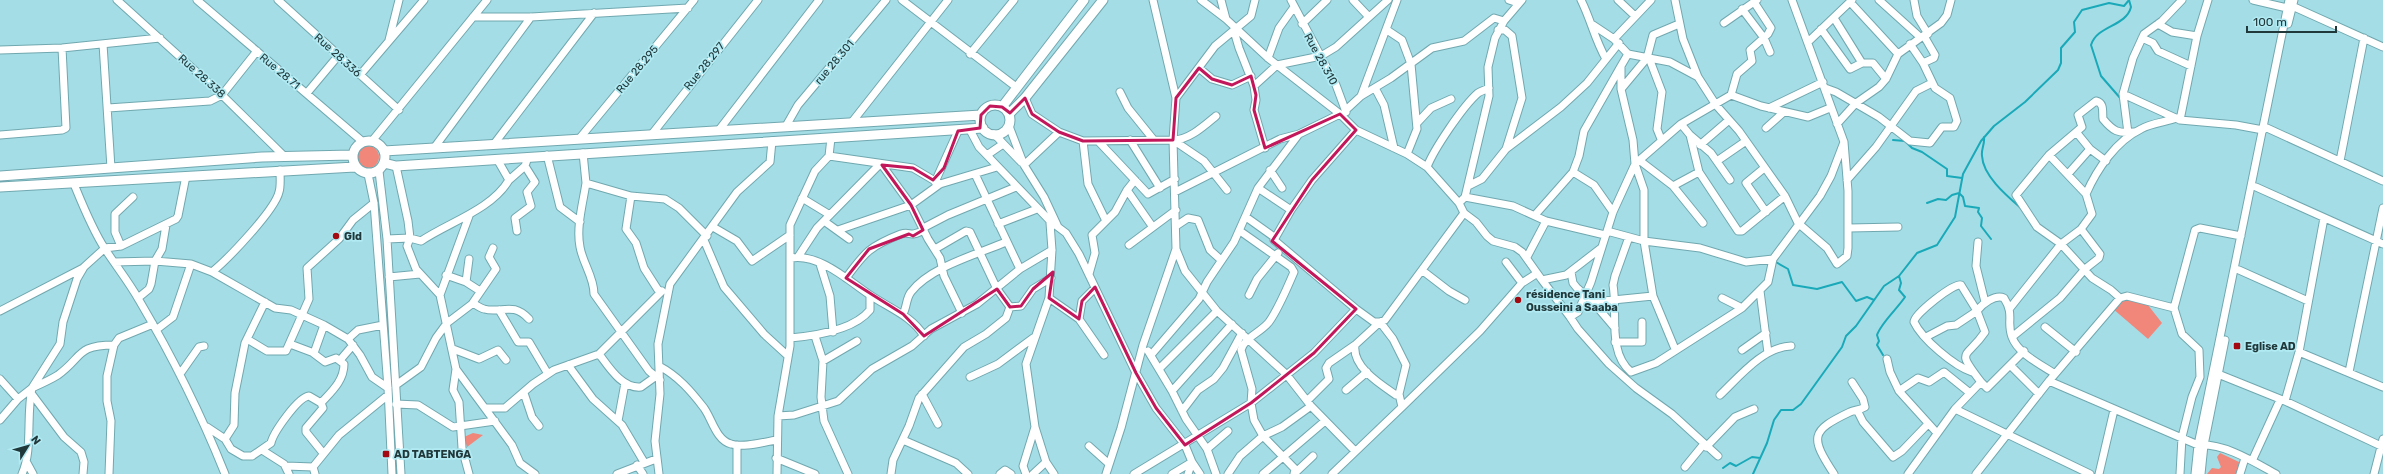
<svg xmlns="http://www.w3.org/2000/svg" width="2383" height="474" font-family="Rubik,sans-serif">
<rect width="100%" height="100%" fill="#a4dde5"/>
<!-- green -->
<path fill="#f1867a" d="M357 157a11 11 0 1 1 22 0a11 11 0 1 1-22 0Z
M2120 298 2144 300 2162 323 2148 339 2112 308Z
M473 433 483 435 467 447 464 437Z
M2220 453 2239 462 2238 474H2207L2212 468 2219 469 2221 467 2217 457Z"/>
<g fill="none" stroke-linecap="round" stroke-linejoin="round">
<!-- stream -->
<path stroke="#19a9b9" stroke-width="2" d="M2121 99 2101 76 2091 45C2097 25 2126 27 2131 7L2129 0
M1984 137C1985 144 1981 149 1982 156 1983 176 2007 196 2022 209
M1893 140 1905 141 1912 148 1922 152 1947 169V176L1962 178
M1927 203 1938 199 1946 200 1952 195 1959 193 1963 197 1965 206 1979 208 1978 212 1982 218 1981 226 1991 239
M1774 261 1788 269 1793 285 1817 289 1842 282 1856 301 1867 297 1874 300
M1883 355 1877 345 1879 341 1877 335C1881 323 1897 309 1905 297L1899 290 1901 283 1899 276
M1723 468 1730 463 1736 466 1752 457 1760 458
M1753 474 1767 443 1774 420 1781 410H1793L1801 404 1842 347 1846 336 1856 326 1884 286 1899 276 1917 253 1937 245 1955 217 1963 174 1981 141 1994 126 2025 102 2058 70 2061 63V48L2075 32 2074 22 2082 10 2109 3 2124 6 2129 0"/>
<defs>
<path id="minor" d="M117 0 222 95 284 156
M197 0 363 142
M278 0 399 110
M902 0 1016 87
M1153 0 1176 98 1173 140 1176 249 1185 271 1217 311 1286 374 1311 406 1355 451
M1201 0 1226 19
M1221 0 1226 19 1268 58 1340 114 1356 130 1407 154 1427 167 1459 203 1464 213 1476 222 1487 236 1493 241 1515 247 1522 252 1542 280 1566 275 1601 248
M1291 0 1336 85 1346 112
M1353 0 1369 17
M1509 0 1518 3
M1581 0C1591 20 1595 40 1606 59
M1618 0 1635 16
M1675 0 1683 39 1698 77
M1879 0 1920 37
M1914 0 1917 16 1928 34
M2253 0 2287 8
M1850 2 1898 54
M2292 6 2383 47
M1742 9 1764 38 1770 52
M473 17H531L688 8
M1834 18 1862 63H1873L1886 79
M1724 23 1757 0
M1302 24 1327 0
M2158 24 2172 32 2197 36
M2288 24 2294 0
M1593 25 1614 39 1628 54 1670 62 1698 77 1716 105 1739 131 1785 196 1798 223 1827 248 1837 264 1847 256 1848 248V191L1844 142
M1821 29 1850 69 1862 63
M1387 30 1402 40 1411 64 1417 129 1407 154
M1498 30H1505L1512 36 1522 98 1506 149
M1234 31 1239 48 1254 86 1256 100 1254 110 1265 148
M2142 38 2153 43 2158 51 2191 66
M1614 39 1651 0
M389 40 399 0
M1808 42 1852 0
M103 44 111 168
M0 50 62 48 160 38
M970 54 1014 0
M1268 58 1279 28 1294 7
M1649 58 1662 92 1657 129 1661 139
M1923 63 1934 58 1935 55 1924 36
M1199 68 1212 79 1232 85 1251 76
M360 75 424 0
M1254 86 1277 65 1321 56 1336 47 1388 0
M1375 88 1384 105 1394 148
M1622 88 1647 58 1653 35 1679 24
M1825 88 1836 92 1879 117 1910 141 1930 143 1942 127H1954L1957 121 1950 98 1935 88 1923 63 1910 44
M1120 92 1128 108 1153 139
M307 93 338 56
M2123 94 2180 120 2236 125 2263 130
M1731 95 1737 74 1752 61 1750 50 1768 34 1771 28 1754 2
M1361 96 1397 0
M1025 98 1032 114 1059 132 1083 141 1173 140 1204 161 1227 190
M1176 98 1215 46 1251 16 1255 0
M108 108 210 101 222 95 257 51
M1769 108 1823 82
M1347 109 1361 96 1391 78 1432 48 1464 41 1494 18 1504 21
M2180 120 2197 36 2208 0
M852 122 948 0
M1417 123 1431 108 1451 99
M1681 124 1690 135 1711 153 1730 180
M1837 124 1856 103 1879 87 1886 79 1898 54 1941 23 1947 15 1951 0
M786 126 798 105 886 0
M1009 126 1024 165 1044 197 1058 227 1066 233 1079 254 1136 373 1156 408 1185 445 1192 462 1200 474
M1766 128 1784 112
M2267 128 2383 181
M719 130 819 0
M970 130 979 147 1054 225
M2077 133 2090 149 2106 161
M2128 133 2123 94 2133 58 2144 34 2162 21 2182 0
M652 134 758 0
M994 134 1021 162
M0 135 62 130 66 128 62 48
M1690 135 1699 172 1738 231H1742L1785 196
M579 139 694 0
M1130 140 1160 188
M1173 140C1189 140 1204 126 1216 116
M372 141 487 0
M1083 141 1088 184 1106 221
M1099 142 1148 194 1175 179
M494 144 594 13
M1700 145 1729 120
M434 148 531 17
M583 153 586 183 631 196 626 229 636 243 644 268 660 293
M547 155 560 207 580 222
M987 155 1003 144
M2049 155 2082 127 2078 115 2096 101C2105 103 2102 113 2103 119 2113 131 2118 134 2134 132
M829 156 913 168 940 184
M1639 160 1673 186 1699 172
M1717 161 1746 141
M2340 161 2364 38
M882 165 911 205 928 239 940 258 944 276 962 313
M1024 165 1059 132
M396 166 408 221 410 238 407 246 416 269 440 295
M1427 167C1434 149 1463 106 1478 93 1481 91 1485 90 1489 88
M1763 169 1746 183 1766 212
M1270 170 1282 188
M379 171 387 239 401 474
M1573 172 1594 185 1613 212
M368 174 374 203 388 388 392 474
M975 174 1020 269
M2068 174 2090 149
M509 180 525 166
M1847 180 1876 147 1916 91 1932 83
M935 182 958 131
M586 183C583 203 576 227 580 247 583 264 594 277 594 294L649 371 660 380
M74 184C83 206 92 229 105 249 116 266 129 282 139 300 172 356 201 414 225 474
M1468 186 1482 179 1506 149 1561 107 1587 83 1619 43
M1673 186 1703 223
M2256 187 2383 244
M1258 188 1291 210
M1127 190 1152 226
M1175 192 1280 139 1299 134 1340 114
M2086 194C2097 169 2116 141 2141 129 2151 123 2166 122 2177 118
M631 196 665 199 679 208 707 236
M1465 197 1513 206 1546 221 1605 235
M802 198 830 215
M1459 203 1465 197 1489 96 1488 67 1495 38 1504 21 1522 0
M1535 215 1573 172 1579 156 1584 131 1621 66
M469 216 440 295 456 369 453 390 459 402 462 448 469 474
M1246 217 1274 237
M824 221 849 239
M998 224 1037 209
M1176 226 1188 218 1198 220 1210 250 1221 260
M713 227 737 241 752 261 790 235
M923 228 948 215 1016 187
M1849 228 1898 227
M838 230 911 205 940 184 997 167
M517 231 515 218 531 206 527 192 535 182 525 166 528 157
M1607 231 1644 241 1700 248 1746 262 1773 259 1820 196 1831 176 1844 142 1792 0
M1629 237 1615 276 1613 285C1618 312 1607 352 1631 372L1656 363 1742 308 1768 282 1773 259
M387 239 410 238 421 241C449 222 491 210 509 180L497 159
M704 240 724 287 764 334 788 356
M1978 242 1976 266 1985 302
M1129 245 1176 210
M121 246 115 232V214L133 197
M798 257 817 228 879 165
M1527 257 1546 221
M791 258C819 253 849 281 870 295 889 308 912 316 924 336
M114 262 155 261 191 264 212 272 275 308 291 310 324 325 348 339 360 355 372 377 388 388
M1506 262 1522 283
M820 264 830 296 833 332
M2239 270 2308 301
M1423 271 1449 291 1465 300
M212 272C228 259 275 210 279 192 281 186 280 177 280 170
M1571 272 1573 283 1577 288 1593 302 1615 328
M1089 274 1095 253 1092 235 1115 212 1127 190 1135 180
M446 275 466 282 480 291
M389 277 420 274
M846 278C865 252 870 246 901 234 911 231 909 238 924 230
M1542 280 1570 317 1578 312 1591 282 1613 212 1635 164 1633 140 1621 89V66L1628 54
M466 282 469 259
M1095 288 1082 301 1079 319 1104 355
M1760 291 1768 353
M1249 295 1257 279 1278 253
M138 298 149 289 151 284 155 261 162 249 166 225
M1049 298 1079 319
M1722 298 1742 308
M1593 302 1653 296
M473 303C476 305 480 308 484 309 502 314 512 301 529 319
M1010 307 1021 306 1033 289 1051 278
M2010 308 2061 244 2081 229 2092 214 2086 194 2049 155 2016 195 2037 227 2061 244 2092 278 2111 290 2120 298
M2174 308 2195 230 2200 228 2241 236
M499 310 518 342H529L548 374
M0 311 83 268
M903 314C907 307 906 298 911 292 930 267 978 254 1006 242
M1570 317 1578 329 1609 364 1636 388 1672 414 1718 456
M2045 327 2076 352
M156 330 173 317 191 264
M815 336 823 361 821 397 824 421 848 474
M1926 337 1947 326 1956 325 1977 311 1961 285C1955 282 1914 314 1914 322 1922 339 1954 366 1972 372
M2012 337 2060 298 2085 269 2099 258 2100 254 2081 229
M790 338C813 336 854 330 870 310V295
M247 339 267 351H286L309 299 307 268 339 239 353 220 374 203
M348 339 358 330 383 325
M1615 342H1642V322
M290 344 314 353 324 325
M453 349 479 359 498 350 506 360
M1675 349 1653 296 1644 241V190L1635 164 1681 124 1731 95 1761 106 1808 117 1830 108
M1742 350 1766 333
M1148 351 1172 391 1186 419 1207 449 1216 474
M2299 352 2383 387
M313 353 325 362 336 358 344 364C344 381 331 392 321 403
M1151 355 1199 299 1207 282 1234 242 1258 188 1299 134
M341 359 353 345
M1887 359 1890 372 1899 391 1937 433
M823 361 857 341
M568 365 593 399 622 425 644 462
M2010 365 2039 394
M659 366C678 376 691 391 704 408 712 419 716 440 731 444 744 448 763 442 777 440
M456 369 512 445 520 463 535 474
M1159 369 1217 311
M2349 372 2383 208
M180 374 199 347 204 346
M2218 374 2285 401 2381 446
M655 377 641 387C622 389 609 367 599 354L662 291
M970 377 998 364 1033 338
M0 379 18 399
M2049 381 2198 445C2224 443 2254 462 2276 474
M1981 382 1987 388 2024 351
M396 385 421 367 436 338 447 323 472 304 496 269 489 257 493 248
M1346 390 1367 372
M1172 391 1232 324
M1899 391 1918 378 1929 382 1944 372 1970 393
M31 393 64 437 81 452 84 462 83 474
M524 393 532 417 539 426
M922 394 938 424
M1399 394 1396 395C1380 384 1352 367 1355 345L1380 322 1385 320 1464 213
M1720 395C1739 377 1763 347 1791 346
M1307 401 1329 379 1326 368 1329 363 1355 345
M2285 401 2299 352 2324 218
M396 404 418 405 453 427 495 421
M1402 407 1480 331 1522 283 1536 274
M487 408H505L533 384 554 370 599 354
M1955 409 2090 474
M1857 410 1863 422 1893 457 1902 451 1928 424
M1182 411 1198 390 1214 379 1223 368 1242 333
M778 416 794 415 838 401 872 369 912 346 931 329 977 304 1020 269 1052 250
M0 420 18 399 32 388 60 344 63 322 77 279 84 267 105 248 121 246 176 219 178 216 186 176
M618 421 625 383
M207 427 225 439 231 449 243 456H252L271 443C273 433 298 397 309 396L321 403 323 408 306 428V432L323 453
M1035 427 1046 462 1054 474
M225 439 234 425 235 393 245 343 265 302
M903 440 956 463 968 474
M737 445V474
M1089 446 1108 463
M1706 447 1735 417 1754 409
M1207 449 1228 431
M262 450 284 464 289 474
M776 458 815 474
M2252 461 2280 400
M27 463 33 474
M637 465 643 474
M286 466 313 467
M1685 467 1703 445
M1295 473 1313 456
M22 474C33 450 26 415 32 388 41 384 50 380 58 375 83 357 76 345 114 345
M109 474 111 421 107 401V376L114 345 119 338 153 324
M315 474 313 467 339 435 388 395
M617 474 656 459
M659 474 655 441 660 394 658 344 670 284 737 192 770 162 772 141
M777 474 778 416 790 346V225L815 171 829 156 831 138
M891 474 893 460 909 426 919 398 964 347 986 334 1006 318 1010 307 997 289 970 232 966 231 935 249
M1000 474 1005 470 1011 474
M1026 474 1023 466 1035 427 1026 364 1049 298 1052 250 1050 223
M1033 474 1046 462
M1106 474 1121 428 1143 345 1176 249
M1134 474 1251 403 1314 353 1356 309 1274 240 1291 210 1312 180 1356 130
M1172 474 1192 462 1188 474
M1228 474 1240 456 1263 436 1254 420 1251 403 1252 389 1241 350C1245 337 1260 333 1269 322 1279 308 1287 288 1294 272L1291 267 1240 231
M1263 474 1325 421
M1294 474 1295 469 1263 436 1282 427 1311 406
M1332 474 1402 407 1399 394 1406 365 1393 339 1380 322H1374L1356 309
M1834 474C1810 437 1810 431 1850 412 1855 410 1860 410 1865 407L1863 399 1852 382
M1908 474 1955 409 1981 382C1955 348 1966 360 1985 332L1977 311C1982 304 1995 294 2004 298 2015 315 2006 322 2012 337 2018 354 2042 365 2055 374
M1976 474 2049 381 2120 298 2127 296 2174 308 2182 334 2199 350 2200 377 2192 397 2182 437 2180 474
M2099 474 2114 410
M2195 474 2198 445 2289 0
M2201 474 2204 445 2225 340
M2240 474 2245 458
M2374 474 2383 439"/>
<path id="major" d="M980 120a15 15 0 1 1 30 0a15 15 0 1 1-30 0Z
M1002 107 1084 0
M1009 114 1025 98 1103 0
M353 157a16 16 0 1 1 32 0a16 16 0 1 1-32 0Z
M384 151 981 115
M384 163 396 166 983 128
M0 176 262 157 352 155
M0 187 355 167"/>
</defs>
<!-- minor casing -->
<use href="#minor" stroke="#71a8b0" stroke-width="9"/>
<!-- major casing -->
<use href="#major" stroke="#71a8b0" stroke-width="11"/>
<!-- minor -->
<use href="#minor" stroke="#fff" stroke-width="7"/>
<!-- major -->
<use href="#major" stroke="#fff" stroke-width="9"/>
</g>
<!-- marked area -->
<path fill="none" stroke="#c2185b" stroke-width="3" stroke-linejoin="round" d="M1199 68 1212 79 1232 85 1251 76 1256 95 1254 110 1265 148 1340 114 1356 130 1312 180 1272 241 1356 309 1314 353 1251 403 1185 445 1156 408 1136 373 1095 287 1082 301 1079 319 1049 298 1053 272 1033 289 1021 306 1010 307 997 289 924 336 903 314 846 278 869 249 909 234 913 236 923 230 911 205 882 165 913 168 933 180 944 168 958 131 980 128 981 115 990 106 1002 107 1010 113 1025 98 1032 114 1059 132 1083 141 1173 140 1176 98Z"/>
<!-- markers -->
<g fill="#a30910" stroke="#b1eaf2" stroke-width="1.5">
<circle cx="336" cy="236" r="4"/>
<circle cx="1518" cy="300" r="4"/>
<rect x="2233" y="342" width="8" height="8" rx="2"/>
<rect x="382" y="450" width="8" height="8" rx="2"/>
</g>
<g text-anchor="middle" stroke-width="3.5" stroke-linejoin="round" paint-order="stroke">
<!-- street labels -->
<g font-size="11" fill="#21383b" stroke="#b1eaf2">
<text transform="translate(338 55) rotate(42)" y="4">Rue 28.336</text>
<text transform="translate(1321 59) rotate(61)" y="4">Rue 28.310</text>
<text transform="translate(834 62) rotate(-50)" y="4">rue 28.301</text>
<text transform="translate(704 66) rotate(-51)" y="4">Rue 28.297</text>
<text transform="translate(637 69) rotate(-50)" y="4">Rue 28.295</text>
<text transform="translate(280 71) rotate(40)" y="4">Rue 28.71</text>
<text transform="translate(202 76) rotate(42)" y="4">Rue 28.338</text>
</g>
<!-- poi labels -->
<g font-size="11" font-weight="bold" fill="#21383b" stroke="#b1eaf2" text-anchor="start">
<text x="344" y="240">Gld</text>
<text x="1526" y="298">résidence Tani<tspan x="1526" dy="13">Ousseini a Saaba</tspan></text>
<text x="2245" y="350">Eglise AD</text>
<text x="394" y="458">AD TABTENGA</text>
</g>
</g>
<!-- north arrow -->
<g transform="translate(28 446) rotate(53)" stroke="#b1eaf2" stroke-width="3" paint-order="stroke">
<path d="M0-3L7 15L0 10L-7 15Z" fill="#21383b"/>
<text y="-6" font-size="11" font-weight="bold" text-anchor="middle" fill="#21383b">N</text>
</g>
<!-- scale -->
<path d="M2247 26v6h89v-6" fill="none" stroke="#21383b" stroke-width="2"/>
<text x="2253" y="26" font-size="12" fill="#21383b" stroke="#b1eaf2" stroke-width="3" paint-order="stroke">100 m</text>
</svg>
